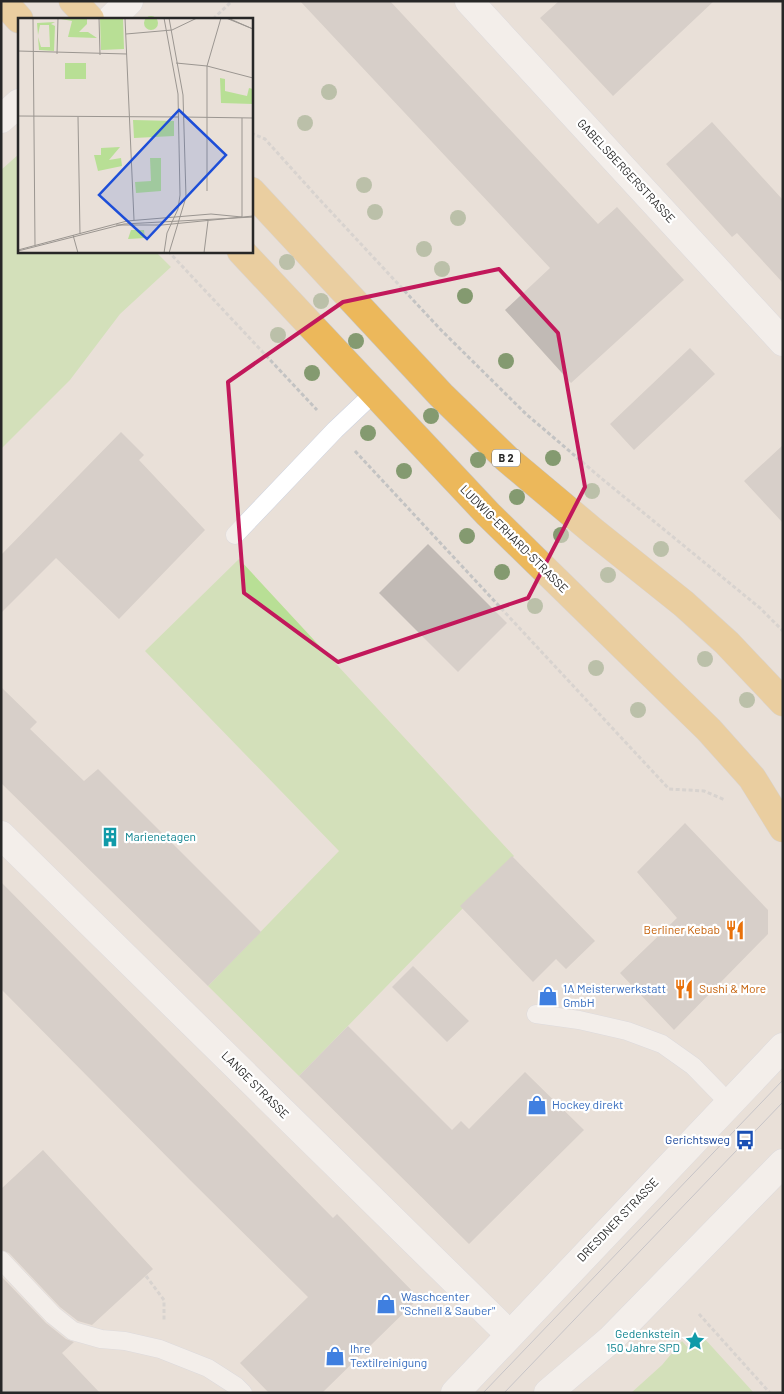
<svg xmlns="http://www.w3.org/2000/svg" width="784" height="1394" font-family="Barlow,sans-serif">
<rect width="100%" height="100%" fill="#e9e0d8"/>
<!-- green -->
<path fill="#b8df95" d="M19 154V251H155L171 267 120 314 70 380 1 449V170Z
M239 559 514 856 299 1076 208 986 339 851 145 651Z
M704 1338 754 1393H631L662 1365 682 1341 691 1351Z"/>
<!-- building -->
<path fill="#c1bab5" d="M300 1H390L598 224 617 207 684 280 571 383 505 310 550 268Z
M559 1H714L613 96 540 18Z
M712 122 783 200V283L737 233 732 237 666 164Z
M690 348 715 374 634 450 610 424Z
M121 432 144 455 139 460 205 530 119 619 56 558 1 613V555Z
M783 445V523L744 481Z
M428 544 507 623 458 672 379 593Z
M1 687 37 722 30 729 84 781 98 769 261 932 208 986 1 783Z
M685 823 768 910V934L674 1030 620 973 677 918 637 872Z
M512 856 595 941 566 969 556 959 533 982 460 906Z
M1 882 333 1218 337 1214 419 1298 322 1393H269L240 1363 308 1297 190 1180 1 989Z
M413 966 469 1021 447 1042 392 987Z
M348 1026 452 1130 461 1121 469 1129 525 1072 584 1130 469 1244 299 1076Z
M43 1150 153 1269 92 1325 78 1321 60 1307 9 1253 1 1250V1189Z
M1 1276 46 1323 66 1339 74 1342 62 1353 100 1393H1Z"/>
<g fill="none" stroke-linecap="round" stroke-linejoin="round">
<defs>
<path id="lane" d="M235 535 335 430 374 393
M536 1014 579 1020 627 1031 662 1044 693 1066 729 1103
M1 1260 53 1315 73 1331 101 1339 125 1341 160 1349 208 1368 236 1386 243 1393"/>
<path id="street" d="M469 1 783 342
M111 19 129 1
M1 119 19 103
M1 835 509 1334"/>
<path id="secondary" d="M455 1393 783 1047
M548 1393 610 1340 783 1163"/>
<path id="primary" d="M3 1 19 19
M73 1 90 19
M251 191 441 395 507 459 594 532 684 604 727 643 783 702
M241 251 488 514 709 730 752 778 783 828"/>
</defs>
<!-- lane casing -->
<use href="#lane" stroke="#ced3e0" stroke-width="19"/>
<!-- street casing -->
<use href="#street" stroke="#ced3e0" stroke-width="29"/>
<!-- secondary casing -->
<use href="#secondary" stroke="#ced3e0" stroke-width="29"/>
<!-- primary casing -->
<use href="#primary" stroke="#c3c3c3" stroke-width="29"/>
<!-- path -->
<path stroke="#c3c3c3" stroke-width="3" stroke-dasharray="4 2.5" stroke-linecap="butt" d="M213 19 232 1
M251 133 265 139 320 200 441 330 526 414 601 478 760 608 783 631
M168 251 317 410
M355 451 669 789 704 791 725 800
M146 1276 164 1300V1321
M699 1314 770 1393"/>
<!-- lane -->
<use href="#lane" stroke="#fff" stroke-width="18"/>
<!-- street -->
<use href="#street" stroke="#fff" stroke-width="28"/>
<!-- secondary -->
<use href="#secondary" stroke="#fff" stroke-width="28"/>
<!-- primary -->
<use href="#primary" stroke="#ecb85b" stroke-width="28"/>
<!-- tram -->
<path stroke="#9ca1b1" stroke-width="1" d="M483 1393 783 1080
M504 1393 783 1102"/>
</g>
<!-- trees -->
<g fill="#849a70">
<circle cx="329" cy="92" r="8"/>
<circle cx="305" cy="123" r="8"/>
<circle cx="364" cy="185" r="8"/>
<circle cx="375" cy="212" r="8"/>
<circle cx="458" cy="218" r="8"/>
<circle cx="424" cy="249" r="8"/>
<circle cx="287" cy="262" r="8"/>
<circle cx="442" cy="269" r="8"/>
<circle cx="465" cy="296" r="8"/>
<circle cx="321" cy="301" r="8"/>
<circle cx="278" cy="335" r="8"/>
<circle cx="356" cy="341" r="8"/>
<circle cx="506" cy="361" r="8"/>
<circle cx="312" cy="373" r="8"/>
<circle cx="431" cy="416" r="8"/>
<circle cx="368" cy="433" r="8"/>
<circle cx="553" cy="458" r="8"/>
<circle cx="478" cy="460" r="8"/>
<circle cx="404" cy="471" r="8"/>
<circle cx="592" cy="491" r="8"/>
<circle cx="517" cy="497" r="8"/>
<circle cx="561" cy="535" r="8"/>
<circle cx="467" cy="536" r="8"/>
<circle cx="661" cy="549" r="8"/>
<circle cx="502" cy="572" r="8"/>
<circle cx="608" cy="575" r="8"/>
<circle cx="535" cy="606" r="8"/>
<circle cx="705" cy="659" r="8"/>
<circle cx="596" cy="668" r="8"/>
<circle cx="747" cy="700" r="8"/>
<circle cx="638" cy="710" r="8"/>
</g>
<!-- marked area -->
<path d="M0 0H784V1394H0ZM499 269 558 333 585 487 528 598 338 662 244 593 228 382 343 302Z" fill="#e9e0d8" fill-opacity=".55" fill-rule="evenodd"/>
<path fill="none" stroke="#c2185b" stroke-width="4" stroke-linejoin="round" d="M499 269 558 333 585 487 528 598 338 662 244 593 228 382 343 302Z"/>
<!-- icons -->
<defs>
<symbol id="building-bare" viewBox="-9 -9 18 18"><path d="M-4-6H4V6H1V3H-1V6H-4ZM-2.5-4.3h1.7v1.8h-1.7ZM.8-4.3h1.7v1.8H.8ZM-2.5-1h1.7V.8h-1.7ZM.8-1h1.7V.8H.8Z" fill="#0f9aa8" stroke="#fff" stroke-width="2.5" paint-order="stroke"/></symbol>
<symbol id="restaurant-bare" viewBox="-9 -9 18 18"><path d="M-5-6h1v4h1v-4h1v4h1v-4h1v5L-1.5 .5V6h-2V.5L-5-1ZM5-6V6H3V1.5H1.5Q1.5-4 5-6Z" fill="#e8710a" stroke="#fff" stroke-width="2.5" paint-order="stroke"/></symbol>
<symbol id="shop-bare" viewBox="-9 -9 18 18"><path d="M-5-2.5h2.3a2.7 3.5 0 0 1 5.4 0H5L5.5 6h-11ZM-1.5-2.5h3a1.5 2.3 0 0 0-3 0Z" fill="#3f7fe0" stroke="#fff" stroke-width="2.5" paint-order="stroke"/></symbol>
<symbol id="bus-bare" viewBox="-9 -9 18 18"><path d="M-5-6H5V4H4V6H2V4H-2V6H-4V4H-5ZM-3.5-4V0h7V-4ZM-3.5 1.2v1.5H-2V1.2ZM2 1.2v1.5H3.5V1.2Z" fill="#1a4fb4" stroke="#fff" stroke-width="2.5" paint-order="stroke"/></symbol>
<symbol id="sight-bare" viewBox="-9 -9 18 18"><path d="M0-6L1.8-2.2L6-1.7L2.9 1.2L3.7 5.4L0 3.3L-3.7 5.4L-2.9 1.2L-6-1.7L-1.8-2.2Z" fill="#0f9aa8" stroke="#fff" stroke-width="2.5" paint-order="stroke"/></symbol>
</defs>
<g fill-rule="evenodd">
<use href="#building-bare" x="96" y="823" width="28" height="28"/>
<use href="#restaurant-bare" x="721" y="916" width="28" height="28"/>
<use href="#restaurant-bare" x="670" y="975" width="28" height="28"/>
<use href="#shop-bare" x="534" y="982" width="28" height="28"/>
<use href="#shop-bare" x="523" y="1091" width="28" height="28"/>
<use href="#bus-bare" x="731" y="1126" width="28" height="28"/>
<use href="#shop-bare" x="372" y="1290" width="28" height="28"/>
<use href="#sight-bare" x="681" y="1327" width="28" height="28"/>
<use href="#shop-bare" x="321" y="1342" width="28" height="28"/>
</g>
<g text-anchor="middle" stroke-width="4.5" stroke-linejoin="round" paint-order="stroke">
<!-- shield labels -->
<rect fill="#fff" stroke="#686868" stroke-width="1" x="492" y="449.5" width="28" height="17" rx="4"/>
<g font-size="11" font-weight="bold" fill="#272727">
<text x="506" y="462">B 2</text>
</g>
<!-- street labels -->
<g font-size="12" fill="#272727" stroke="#fff">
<text transform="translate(626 171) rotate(47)" y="4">GABELSBERGERSTRASSE</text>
<text transform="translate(514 539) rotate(45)" y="4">LUDWIG-ERHARD-STRASSE</text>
<text transform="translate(255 1085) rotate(45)" y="4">LANGE STRASSE</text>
<text transform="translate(618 1220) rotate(-46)" y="4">DRESDNER STRASSE</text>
</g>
<!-- culture labels -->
<g font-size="12" fill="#0d838f" stroke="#fff" text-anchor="start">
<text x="125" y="841">Marienetagen</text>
<text x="680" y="1338" text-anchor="end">Gedenkstein<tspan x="680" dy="14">150 Jahre SPD</tspan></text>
</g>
<!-- food labels -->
<g font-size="12" fill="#c56008" stroke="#fff" text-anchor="end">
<text x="720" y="934">Berliner Kebab</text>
<text x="699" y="993" text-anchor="start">Sushi &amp; More</text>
</g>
<!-- shop labels -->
<g font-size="12" fill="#366cbe" stroke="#fff" text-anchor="start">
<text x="563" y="993">1A Meisterwerkstatt<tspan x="563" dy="14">GmbH</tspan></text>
<text x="552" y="1109">Hockey direkt</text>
<text x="401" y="1301">Waschcenter<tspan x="401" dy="14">"Schnell &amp; Sauber"</tspan></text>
<text x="350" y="1353">Ihre<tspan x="350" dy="14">Textilreinigung</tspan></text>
</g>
<!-- transit labels -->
<g font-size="12" fill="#164399" stroke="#fff" text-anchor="end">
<text x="730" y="1144">Gerichtsweg</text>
</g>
</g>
<!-- overview -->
<g transform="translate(18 18)">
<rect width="235" height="235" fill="#e9e0d8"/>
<path d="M126 5a7 7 0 1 1 14 0a7 7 0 1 1-14 0ZM54 0H69V6L61 14H70L79 20 50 19 54 3 43 1ZM82 0H105L106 31 83 32ZM37 4 33 6 37 8 36 33 21 32 20 19 23 29H32L31 7H22L20 17 19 5ZM47 45H68V61H47ZM202 60 207 61V73L229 78 231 70 235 71V86L203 85ZM115 102 156 103V118L116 120ZM102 129 91 142 103 140 104 148 80 153 76 137H83V130ZM132 140H143V173L118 175 117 164 133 163ZM113 212H126L127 220 110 221Z" fill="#b8df95"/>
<path fill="none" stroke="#9b9691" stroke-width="1" d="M15 0 17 227M81 0 82 37M107 0 116 202M146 0 160 76 162 177 160 191 149 215 146 235M208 0 235 11M210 0 235 11M108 16 154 12 179 0M0 33 109 36M39 36 40 0M158 45 189 48 235 60M0 98 161 99M60 99 62 216M165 99 235 100M224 100V199M189 173V48L203 0M98 207H144L235 198M55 217 60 235M0 232 109 203 193 196 224 199M0 233 106 206 235 199M151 235 168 179 165 77 151 0M186 235 190 203"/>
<path fill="#1d4ed8" fill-opacity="0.15" stroke="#1d4ed8" stroke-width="2.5" d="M161 92 208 137 129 221 81 177Z"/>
<rect width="235" height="235" fill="none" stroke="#272727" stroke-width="2.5"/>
</g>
<!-- border -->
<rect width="784" height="1394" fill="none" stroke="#272727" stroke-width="5"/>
</svg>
